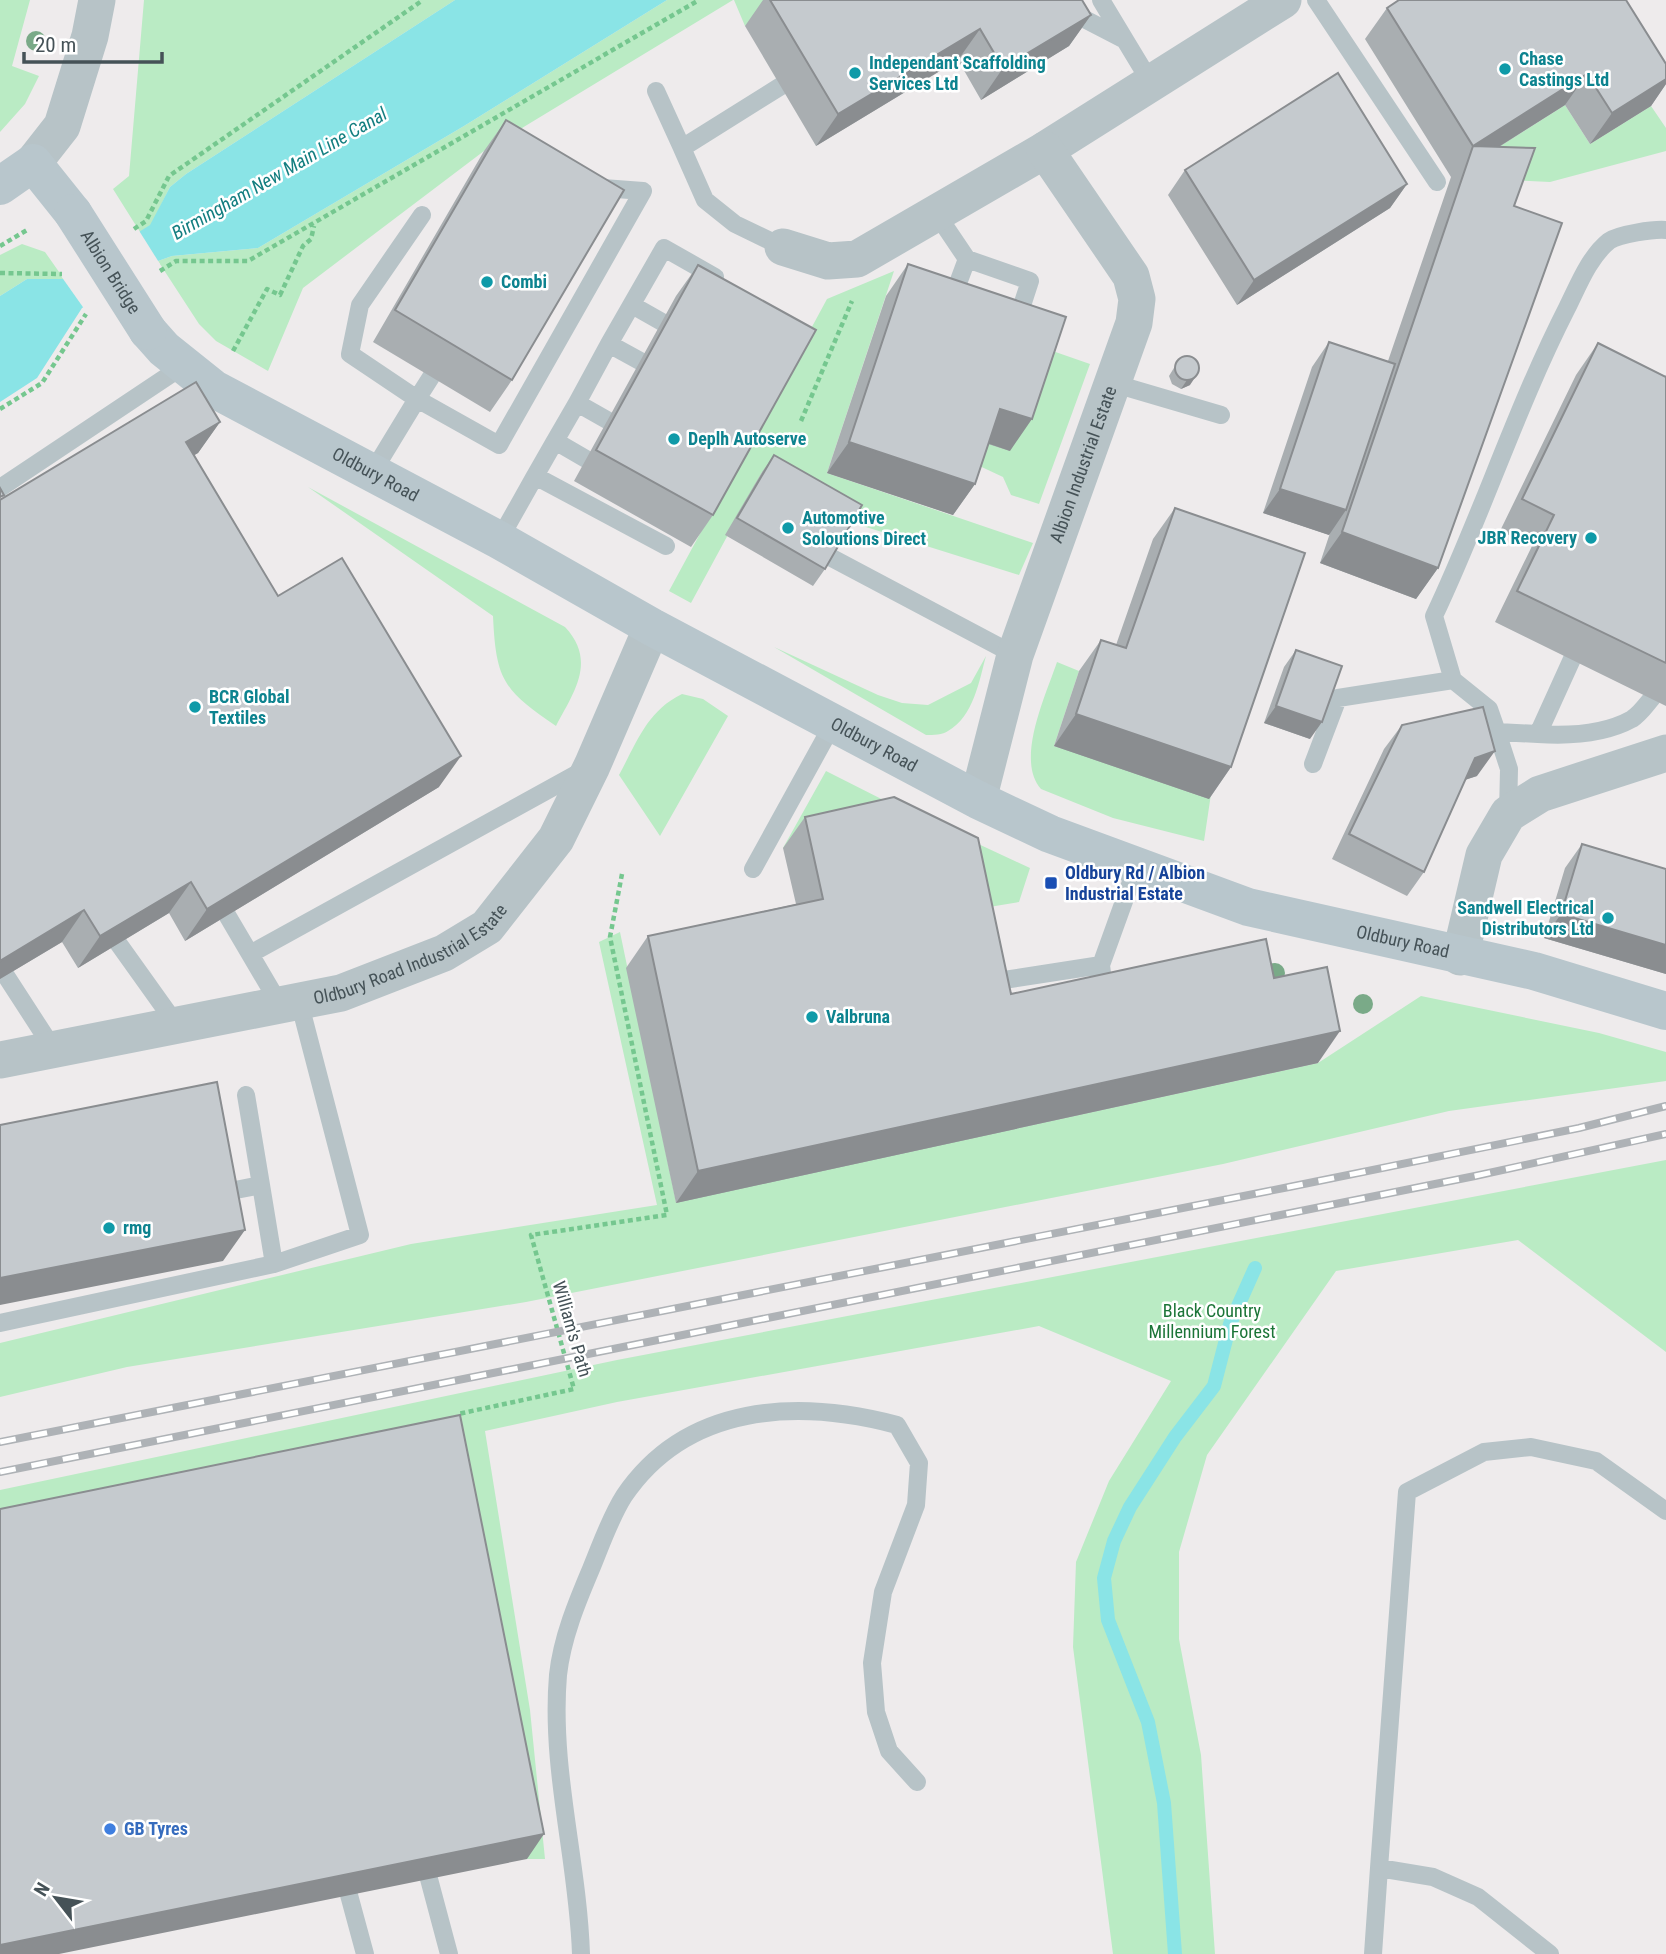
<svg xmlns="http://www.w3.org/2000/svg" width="1666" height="1954" font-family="'Roboto Condensed',sans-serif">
<rect width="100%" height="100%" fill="#eeebec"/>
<!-- green -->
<path fill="#baebc4" d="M0 0H30L12 66 39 76 25 104 0 132Z
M144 0H455L186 174 170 187 151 225 140 232 113 189 129 176Z
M667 0H733L484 151 303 288 268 371 216 341 199 324 158 261 172 256 258 248 464 126Z
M734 0H786L745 26Z
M1565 105 1590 144 1651 106 1666 128V151L1550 182 1451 177Z
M22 244 45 252 64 279H27L0 296V255Z
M894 271 827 473 1033 543 1019 575 850 522 762 472 691 603 669 591 827 299Z
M1044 348 1090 364 1039 504 1011 495 1003 477 971 462Z
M308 487 565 627C597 661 574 692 556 726 503 690 496 680 493 616Z
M774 647 878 695 902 703 928 705 971 683 986 656C979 681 974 716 948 731 943 735 933 735 926 735Z
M1057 662 1079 671 1054 746 1211 794 1204 841 1113 818 1041 789C1015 760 1046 695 1057 662Z
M682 694 703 699 728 716 660 836 619 775C637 742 647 711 682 694Z
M826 771 923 820 783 848Z
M944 828 1030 868 1019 902 965 911Z
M620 932 676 1202 1318 1063 1421 996 1599 1033 1666 1052V1081L1449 1111 1223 1164 526 1302 127 1367 0 1397V1343L411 1244 657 1205 599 942Z
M1666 1160V1352L1518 1240 1336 1271 1207 1455 1179 1552V1639L1201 1755 1215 1954H1113L1073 1647 1076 1562 1109 1481 1171 1381 1039 1326 617 1402 485 1431 530 1710 545 1859H527L0 1530V1490L617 1360Z"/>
<!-- water -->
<path fill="#8ae4e6" d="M455 0H667L464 126 258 248 172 256 158 261 82 308 37 378 0 402V296L27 279H64L150 225 170 187 186 174Z"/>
<!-- pier -->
<path fill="#eeebec" d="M138 229 160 264 85 310 61 276Z"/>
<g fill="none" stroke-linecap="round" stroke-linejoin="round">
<!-- stream -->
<path stroke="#8ae4e6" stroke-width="14" d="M1175 1954 1164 1803 1148 1722 1108 1620 1104 1578 1114 1541 1130 1507 1175 1437 1214 1386 1230 1324 1255 1268"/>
<!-- path -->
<path stroke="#75c78f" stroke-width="4.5" stroke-dasharray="5 3.5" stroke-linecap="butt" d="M134 229 146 221 169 176 423 0
M0 246 27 230
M160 271 176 261H248L699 0
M0 273 62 274
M233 351 267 289 280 295 303 246 311 239 314 226
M0 409 42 383 86 314
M801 421 852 301
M459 1420 458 1414 574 1389 531 1235 667 1215 610 937 622 874"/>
<!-- lane -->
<path stroke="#b7c3c7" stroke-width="18" d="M1316 0 1437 182
M1067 10 1125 40 1101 0
M1125 40 1151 83
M656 91 682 148 781 86
M682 148 705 200 735 224 783 247
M936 213 967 259
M951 302 967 259 1030 281 1016 324
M632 305 662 322
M640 361 609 344 664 248 715 277
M431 377 417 399 499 445 643 191 603 188
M1112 383 1221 415
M577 403 555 441 586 459
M607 420 577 403 609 344
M555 441 535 476 666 546
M372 473 417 399 350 354 360 305 422 215
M0 488 183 366
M499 540 535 476
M830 557 1015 655
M1572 659 1538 734 1497 732 1489 709 1453 680 1434 616C1482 515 1516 408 1567 308 1578 286 1589 257 1609 241 1619 234 1654 229 1666 230
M1497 732 1509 769 1508 814
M1538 734C1568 736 1605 734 1632 719 1640 714 1646 705 1652 698
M1313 764 1338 698 1453 680
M753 869 834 722
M227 915 280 1005
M118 943 178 1027
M250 954 584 770
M1101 965 1136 868
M6 976 54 1050
M984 983 1101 965 1105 997
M246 1095 261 1185
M215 1194 261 1185 274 1264 360 1235 299 1001
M0 1323 274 1264
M1379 1868 1407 1492 1484 1452 1531 1447 1596 1461 1666 1511
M429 1879 449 1954
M349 1895 365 1954
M581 1954C578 1861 550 1769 558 1675 562 1638 577 1602 591 1569 601 1545 610 1518 624 1496 687 1403 798 1399 897 1425L919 1463 916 1505 883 1592 872 1663 876 1712 889 1751 917 1782
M1373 1954 1379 1868 1433 1877 1478 1897 1550 1954"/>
<!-- street -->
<g stroke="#b7c3c7" stroke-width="37">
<path d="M33 163 62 126 90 36 97 0"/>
<path d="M783 247 828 261 857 259 1045 150 1283 0"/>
<path id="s1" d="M978 800 1015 655 1134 323 1137 299 1131 276 1045 150"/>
<path d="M1460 957 1484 855 1508 814 1540 794 1666 753"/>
<path id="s2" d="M0 1060 341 993 444 953 487 927 556 839 592 766 652 627"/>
</g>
<!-- secondary -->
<g stroke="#b8c6cc" stroke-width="38">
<path d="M0 186 33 163 73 213"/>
<path id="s3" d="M148 331 164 349 214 389 499 540 652 627 978 800 1050 834 1248 907 1534 971 1666 1011"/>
</g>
<defs>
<path id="rail" d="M0 1442 1289 1187 1579 1128 1666 1106
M0 1472 1475 1176 1666 1134"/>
</defs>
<!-- rail casing -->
<use href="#rail" stroke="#aeb2b6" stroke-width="8"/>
<!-- rail -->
<use href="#rail" stroke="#fff" stroke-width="5" stroke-dasharray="16" stroke-linecap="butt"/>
<!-- secondary-bridge -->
<path stroke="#b8c6cc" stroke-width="38" id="s4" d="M73 213 148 331"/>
</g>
<!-- trees -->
<g fill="#7aaa88">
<circle cx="36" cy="41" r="10"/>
<circle cx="1275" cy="973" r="10"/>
<circle cx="1363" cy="1004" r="10"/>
</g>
<!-- wall -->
<path fill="#a9aeb1" d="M763 0H1082L1091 15 1069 46 981 100 958 60 816 146 745 26Z
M1387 8 1666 64V84L1651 106 1590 144 1565 105 1499 147 1514 206 1438 568 1416 599 1320 563 1330 533 1329 535 1263 513 1312 367 1329 342 1388 361 1451 177 1365 39Z
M506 120 512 380 490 412 373 342 484 151Z
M1185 170 1407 184 1390 208 1237 305 1168 195Z
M908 264 1010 451 988 444 975 484 953 515 827 473 886 296Z
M698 265 713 515 691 547 574 481 676 296Z
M1598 343 1665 376 1666 375V706L1495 622 1532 546 1500 531 1576 375Z
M1180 358 1190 385 1181 389 1172 384 1169 376Z
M220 422 198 453 194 455 278 596 439 787 185 941 169 913 78 968 62 942 0 979V488L1 500Z
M774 455 825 569 813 586 725 535 762 472Z
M1175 508 1231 767 1209 799 1054 746 1079 671 1101 640 1116 645 1153 539Z
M1296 650 1310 739 1264 723 1284 667Z
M1402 725 1477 776 1465 780 1424 872 1407 896 1332 859 1384 749Z
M805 817 1011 994 1274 978 1318 1063 676 1203 626 968 648 936 796 904 783 848Z
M1582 844 1666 869V974L1544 938 1565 868Z"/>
<!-- shaded-wall -->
<path fill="#8a8d90" d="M1091 15 1069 46 981 100 1003 68Z
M980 29 958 60 816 146 838 114Z
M1587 74 1565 105 1465 168 1473 146Z
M1666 79V84L1651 106 1590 144 1612 113Z
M1407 184 1390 208 1237 305 1254 280Z
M1196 376 1190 385 1181 389 1187 380Z
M1000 409 1032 419 1010 451 978 440Z
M220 422 198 453 164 473 186 442Z
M849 442 975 484 953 515 827 473Z
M1280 489 1346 510 1329 535 1263 513Z
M1342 532 1438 568 1416 599 1320 563Z
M1276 706 1322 722 1310 739 1264 723Z
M1076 714 1231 767 1209 799 1054 746Z
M1495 751 1477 776 1458 782 1475 758Z
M461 756 439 787 185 941 207 909Z
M191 882 169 913 78 968 100 936Z
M84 910 62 942 0 979V961Z
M1561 914 1666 945V974L1544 938Z
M1340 1031 1318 1063 676 1203 698 1171Z
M245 1230 223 1261 0 1305V1278Z
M544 1834 527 1859 59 1954H0V1945Z"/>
<!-- building -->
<path fill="#c5cace" stroke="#8a8d90" stroke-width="2" d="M770 0H1082L1091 15 1003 68 980 29 838 114Z
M1399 0H1626L1666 64V79L1612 113 1587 74 1473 146 1387 8Z
M1338 73 1407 184 1254 280 1185 170Z
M506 120 624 190 512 380 395 310Z
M1473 146 1535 148 1514 206 1562 223 1438 568 1342 532Z
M908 264 1066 317 1032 419 1000 409 975 484 849 442Z
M698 265 816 330 713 515 596 450Z
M1329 342 1395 364 1346 510 1280 489Z
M1598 343 1666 377V663L1517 591 1554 515 1522 499Z
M1175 368a12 12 0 1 1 24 0a12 12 0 1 1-24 0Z
M196 382 220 422 186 442 278 596 342 558 461 756 207 909 191 882 100 936 84 910 0 961V500Z
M774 455 862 505 825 569 737 518Z
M0 488 4 495 0 497Z
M1175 508 1305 553 1231 767 1076 714 1101 640 1126 648Z
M1296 650 1342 666 1322 722 1276 706Z
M1483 707 1495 751 1475 758 1424 872 1349 834 1402 725Z
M894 797 978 838 1011 994 1266 939 1274 978 1327 967 1340 1031 698 1171 648 936 823 899 805 817Z
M1582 844 1666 869V945L1561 914Z
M217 1082 245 1230 0 1278V1125Z
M460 1415 544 1834 0 1945V1509Z"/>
<!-- markers -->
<g fill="#0f9aa8" stroke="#fff" stroke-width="2.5">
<circle cx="1505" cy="69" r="7"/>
<circle cx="855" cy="73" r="7"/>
<circle cx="487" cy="282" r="7"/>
<circle cx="674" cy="439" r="7"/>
<circle cx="788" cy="528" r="7"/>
<circle cx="1591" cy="538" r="7"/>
<circle cx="195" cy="707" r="7"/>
<circle cx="1608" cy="918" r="7"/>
<circle cx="812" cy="1017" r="7"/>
<circle cx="109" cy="1228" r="7"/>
</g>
<rect fill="#1a4fb4" stroke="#fff" stroke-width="2.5" x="1044" y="876" width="14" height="14" rx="3.5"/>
<circle fill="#3f7fe0" stroke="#fff" stroke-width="2.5" cx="110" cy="1829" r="7"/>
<g text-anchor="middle" stroke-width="5" stroke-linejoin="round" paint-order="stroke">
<!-- culture labels -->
<g font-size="18" font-weight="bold" fill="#0d838f" stroke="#fff" text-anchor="start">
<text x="1519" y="65">Chase<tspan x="1519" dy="21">Castings Ltd</tspan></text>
<text x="869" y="69">Independant Scaffolding<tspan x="869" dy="21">Services Ltd</tspan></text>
<text x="501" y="288">Combi</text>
<text x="688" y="445">Deplh Autoserve</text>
<text x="802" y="524">Automotive<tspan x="802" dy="21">Soloutions Direct</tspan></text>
<text x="1577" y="544" text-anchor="end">JBR Recovery</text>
<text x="209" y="703">BCR Global<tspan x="209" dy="21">Textiles</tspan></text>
<text x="1594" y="914" text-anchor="end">Sandwell Electrical<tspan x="1594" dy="21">Distributors Ltd</tspan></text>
<text x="826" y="1023">Valbruna</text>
<text x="123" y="1234">rmg</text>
</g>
<!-- street labels -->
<g font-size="18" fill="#455257" stroke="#fff">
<text dy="6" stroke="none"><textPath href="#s4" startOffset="70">Albion Bridge</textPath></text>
<text dy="6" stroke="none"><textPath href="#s1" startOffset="352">Albion Industrial Estate</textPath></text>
<text dy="6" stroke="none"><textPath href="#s3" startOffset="271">Oldbury Road</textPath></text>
<text dy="6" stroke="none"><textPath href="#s3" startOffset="838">Oldbury Road</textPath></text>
<text dy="6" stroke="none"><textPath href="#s3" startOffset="1405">Oldbury Road</textPath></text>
<text dy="6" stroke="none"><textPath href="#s2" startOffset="427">Oldbury Road Industrial Estate</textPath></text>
<text transform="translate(572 1329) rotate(74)" y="6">William's Path</text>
</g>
<!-- transit labels -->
<g font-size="18" font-weight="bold" fill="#164399" stroke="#fff" text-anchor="start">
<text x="1065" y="879">Oldbury Rd / Albion<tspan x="1065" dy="21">Industrial Estate</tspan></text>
</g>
<!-- park labels -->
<g font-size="18" fill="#1b7437" stroke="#fff">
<text x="1212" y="1317">Black Country<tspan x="1212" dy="21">Millennium Forest</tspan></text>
</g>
<!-- shop labels -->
<g font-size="18" font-weight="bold" fill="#366cbe" stroke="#fff" text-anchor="start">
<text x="124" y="1835">GB Tyres</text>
</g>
<!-- water labels -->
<g font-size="19" font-style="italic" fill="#137e80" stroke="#fff">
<text transform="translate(279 173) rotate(-30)" y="7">Birmingham New Main Line Canal</text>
</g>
</g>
<!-- north arrow -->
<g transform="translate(56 1898) rotate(301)" stroke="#ffffff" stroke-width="5" paint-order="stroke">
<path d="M0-5L12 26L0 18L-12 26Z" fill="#455257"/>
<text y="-10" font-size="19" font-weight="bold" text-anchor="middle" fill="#455257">N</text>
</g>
<!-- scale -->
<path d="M24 52v10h138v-10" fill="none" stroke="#455257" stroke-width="3.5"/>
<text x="35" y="52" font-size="21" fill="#455257" stroke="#ffffff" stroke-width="5" paint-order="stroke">20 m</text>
</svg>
